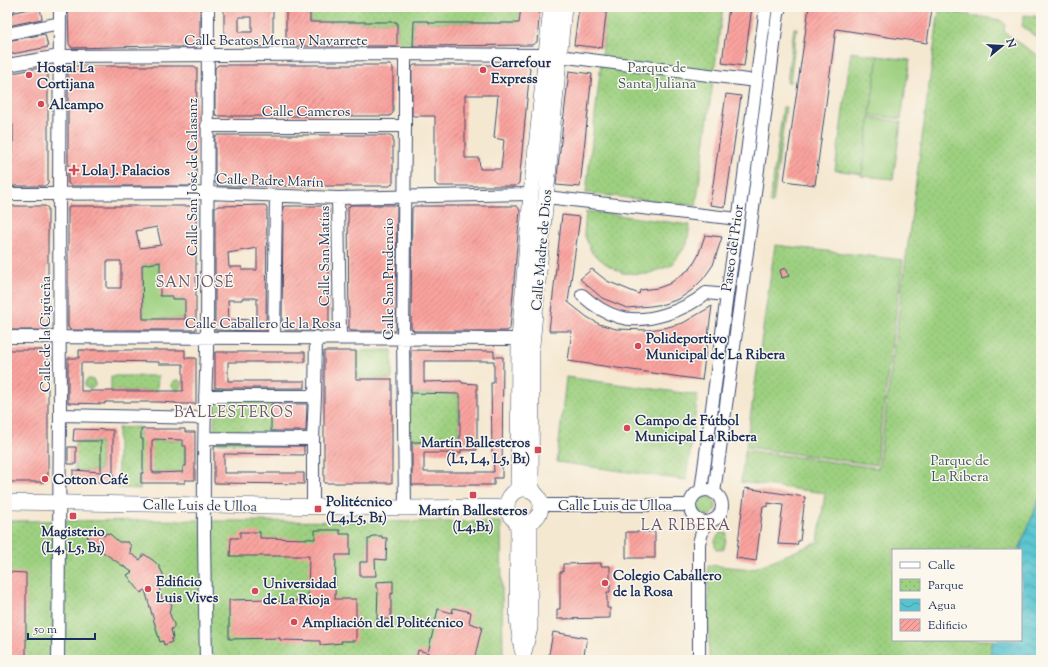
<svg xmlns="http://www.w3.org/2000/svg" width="1048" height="667" font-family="'Sorts Mill Goudy',serif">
<defs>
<pattern id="park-dots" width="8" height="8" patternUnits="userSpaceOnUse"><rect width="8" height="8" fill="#9dd080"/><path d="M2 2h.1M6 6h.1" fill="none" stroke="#87b371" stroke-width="1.8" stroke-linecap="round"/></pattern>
<pattern id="water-waves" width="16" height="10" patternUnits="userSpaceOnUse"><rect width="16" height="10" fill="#56c3cf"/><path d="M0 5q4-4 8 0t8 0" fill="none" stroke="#469fab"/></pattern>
<pattern id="building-hatch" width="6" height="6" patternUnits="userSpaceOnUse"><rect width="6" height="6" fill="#faa39e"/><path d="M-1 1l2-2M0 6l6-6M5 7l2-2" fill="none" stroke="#ca8584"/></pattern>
</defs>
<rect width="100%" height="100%" fill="#fbf7ec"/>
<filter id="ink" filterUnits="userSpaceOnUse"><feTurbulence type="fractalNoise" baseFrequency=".025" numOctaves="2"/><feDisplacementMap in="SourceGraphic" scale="8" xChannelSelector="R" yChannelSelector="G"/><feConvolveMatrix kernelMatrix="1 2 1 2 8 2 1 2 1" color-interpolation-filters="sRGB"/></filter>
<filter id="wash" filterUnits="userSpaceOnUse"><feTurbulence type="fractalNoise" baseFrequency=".012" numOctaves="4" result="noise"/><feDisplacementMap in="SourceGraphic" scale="16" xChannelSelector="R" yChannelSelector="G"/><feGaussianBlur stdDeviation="0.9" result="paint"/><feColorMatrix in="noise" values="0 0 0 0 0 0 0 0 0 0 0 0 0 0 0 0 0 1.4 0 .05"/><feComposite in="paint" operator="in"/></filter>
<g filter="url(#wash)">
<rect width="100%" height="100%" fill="#f5e8d1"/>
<!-- grass -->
<path fill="#9dd080" stroke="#5c806f" d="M878 56 910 60 901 119 870 115Z
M870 117 901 122 893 179 861 176Z
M185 258 172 296V299H185V319H143L142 265Z"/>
<!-- park -->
<path fill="url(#park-dots)" stroke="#5c806f" d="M310 7H521L519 23H429L428 21H414L413 46H397V22H310Z
M606 7H723L696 206 586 193 603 46Z
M939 10 1000 20 1005 24 1004 32 1041 58V495L1019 550H893V640H993L989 660H709L708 565 752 569 818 542 825 493 741 482 745 450 878 468Z
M1024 15 1041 17V41L1022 26Z
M771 17 775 18 765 91 761 90Z
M794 28H797L790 82H787Z
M851 52 878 56 862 174 835 170Z
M760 98H764L749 204 745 203Z
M783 107H786L773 203H770Z
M744 210 749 211 714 460H710Z
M586 211 690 225 687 244 672 265 647 274 623 273 606 264 592 253 584 234Z
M775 245 903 260 876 465 746 447Z
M392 350V379H356V351Z
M111 376H158L157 391H111Z
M566 377 698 395 686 480 557 462Z
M85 384a5 5 0 1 1 10 0a5 5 0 1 1-10 0Z
M172 385a5 5 0 1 1 10 0a5 5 0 1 1-10 0Z
M215 390 272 391 271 444 214 443Z
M404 393 459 394V441L404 440Z
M140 427V441L185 440V472H140V489L118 488V428Z
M75 442H101L100 471H75Z
M696 506a10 10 0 1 1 20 0a10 10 0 1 1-20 0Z
M204 520 214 521 501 522 503 660H7V521Z
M723 532 727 534 724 549 722 550 716 549C713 542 716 535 723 532Z"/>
<!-- water -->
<path fill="url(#water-waves)" stroke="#387996" d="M1041 495V660H989L993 640H1021V550H1019Z"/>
<g id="blocks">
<!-- building -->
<path fill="url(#building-hatch)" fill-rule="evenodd" d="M40 7 42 19 7 26V14H12L15 12Z
M68 7H200V43L196 48 156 46 72 48 69 44Z
M224 7H273V47L252 46V43L224 42ZM239 17H252V32H239Z
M286 7H310V22H397V46H286Z
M521 7H540L537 42 532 45 413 46 414 21H429V23H519Z
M579 7H607L602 48 574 45Z
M729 7H752L744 66 722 63Z
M809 7H920L932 9 927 43 836 29 815 185 784 181Z
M45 34 48 47 7 55V41Z
M218 65H390L393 68V113L390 116H218L215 114V68Z
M414 65H527L530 68 519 183 516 186H438L435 183V116H414L412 115V67ZM465 95H498L494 138 504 140 501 169H480L479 158H465Z
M71 66H194L197 68 196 183 194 186H71L68 183V69Z
M45 67 48 69V183L45 186H7V151H13V125L9 126 8 122H7V74Z
M569 71 592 74 580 187 556 185Z
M726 94 741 96 725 207 710 205Z
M218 135H390L393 137V183L390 186H218L215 183V137Z
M265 205 267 209 266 331 215 330V208L218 206ZM257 248V270H242V267H229L228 253ZM242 298H257V319L229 320 228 300H242Z
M351 205H396L397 206 396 329 394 331H351L349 329 348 208Z
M7 206H45L48 208V327L45 330H7Z
M70 206H193L196 208V330H70L68 327V208ZM157 227 161 245 140 248 136 231ZM107 261H121V288H107ZM160 262V296H172V299H185V319H143L142 265Z
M285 206H326L329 209V328L326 330H285L282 327 283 207Z
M414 206H517L520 210 510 329 507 331H414L411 328 412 208Z
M562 215 580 217 568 302 587 317 599 324 616 329 648 330 664 328 683 323 712 306 702 380 568 361 572 331H549Z
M705 235 722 237 713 265 703 279 692 290 679 299 664 304 651 306 627 308 602 298 580 279 592 269 607 281 639 294 640 290 658 288 669 284 691 268 698 256Z
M786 268 789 276 782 278 780 270Z
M7 350H45L48 353V478L44 482H7Z
M79 350H185V358H196V404H176V403L159 402H105V404L68 403V358H79ZM105 361 159 362V364H183V391H81V363H105Z
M411 350 494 351V357H503L502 478H494V485H412V442H460V394L411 393ZM424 361H494V383H491L492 452H493L494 472H424V453H461V450H477V384L462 383 461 381 424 382Z
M324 351H356V379H392V483H324Z
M215 352H305V362H228V381H305V388H215Z
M271 404H307L306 431H271Z
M74 429 113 430V482H73V470L101 472V441H73Z
M141 429H185V432H195V480H185V483H141V473H143V439H141ZM154 439 183 440V446H186V466H183V472L154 473V472H152V440H154Z
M214 446H304V455L224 454V473H304V484L214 483Z
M68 447H76V464H68Z
M745 488 805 497 800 541H798L797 545 778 544 783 505 768 503V507L763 506 756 561 736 558Z
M91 530 94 532 96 530 104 536 106 533 110 534 119 542H128L131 546 130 553 140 560 144 554 154 561 159 566 163 574 166 585 159 587 162 599H168L172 605 169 612 174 624V628L171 629 173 638 171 639 172 642 164 645 163 641 160 642 145 590 141 593 127 575 132 572 88 542 90 539 87 537Z
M315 530H340V534H350V555H336L335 599H356V641H341L342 643 320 645V641L280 640V638L229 639V600L268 599V602L308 600 309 556H230L231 538H240V532H260V538L315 539Z
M626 532H655V558H626Z
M372 536H382V538H387L386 560 375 559 376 576H360V562H368V539H371Z
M601 563V566H610V592H607V608H610V618L557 619V609H560V572H563V564Z
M8 572 26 573V660H8Z
M393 581V594L391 593V619H377L378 588H376V582Z
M453 608 471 612 469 623 482 627 474 660H416L418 650 428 653 438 609 452 613Z
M553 632 587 638 583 660H548Z"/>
</g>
</g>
<g filter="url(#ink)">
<use href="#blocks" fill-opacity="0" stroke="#3c4b6f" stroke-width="1"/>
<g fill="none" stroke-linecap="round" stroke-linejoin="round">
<defs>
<path id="minor" d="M7 7H9
M7 34 60 23
M559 56 748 80
M7 65 60 56 405 54 545 55
M207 126H405
M7 194 207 193 338 198 531 194
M546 197 738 219
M338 198 340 338
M582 295C593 305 604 313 619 317 646 325 686 310 706 293L727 295
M7 337 519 339
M274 338 276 196
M205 396H315
M60 415 205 418
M205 438 313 439
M690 506a16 16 0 1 1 32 0a16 16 0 1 1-32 0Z
M701 491 727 295 740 207 766 7
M714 493 753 208 778 14 780 7
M405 505 403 338 405 126V54
M541 505H690
M313 507V439L315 396 316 337
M58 660 60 415 59 194 60 7
M206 660C204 558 202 455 207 352L208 7
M699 660V543L705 522"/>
<path id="major" d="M507 506a17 17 0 1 1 34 0a17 17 0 1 1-34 0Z
M517 490 518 485 519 339 531 194 551 7
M534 492 531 485 532 345 564 7
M7 502 405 508 507 507
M515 520 518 528 517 619 522 650
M522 660 530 628V522"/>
</defs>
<!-- minor casing -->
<use href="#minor" stroke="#3c4b6f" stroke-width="14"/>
<!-- major casing -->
<use href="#major" stroke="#3c4b6f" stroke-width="16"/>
<!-- minor -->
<use href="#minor" stroke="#fff" stroke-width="12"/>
<!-- major -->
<use href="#major" stroke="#fff" stroke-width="15"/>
</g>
</g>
<!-- markers -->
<g fill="#d1495b" stroke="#fbf7ec" stroke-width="1.5">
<circle cx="483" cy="70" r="4"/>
<circle cx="29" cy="75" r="4"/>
<circle cx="41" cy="104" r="4"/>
<path d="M72 164h4v4h4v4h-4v4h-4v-4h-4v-4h4z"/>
<circle cx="638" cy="346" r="4"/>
<circle cx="627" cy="428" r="4"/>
<rect x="534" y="446" width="8" height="8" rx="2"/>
<circle cx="45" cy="479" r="4"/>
<rect x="469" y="491" width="8" height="8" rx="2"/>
<rect x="314" y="505" width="8" height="8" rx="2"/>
<rect x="69" y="512" width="8" height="8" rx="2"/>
<circle cx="605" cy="583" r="4"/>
<circle cx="148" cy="589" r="4"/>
<circle cx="255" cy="591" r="4"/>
<circle cx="294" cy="622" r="4"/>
</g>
<g text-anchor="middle" stroke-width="3" stroke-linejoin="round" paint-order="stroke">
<!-- street labels -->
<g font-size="14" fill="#1b2f5e" stroke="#fbf7ec">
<text x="276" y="45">Calle Beatos Mena y Navarrete</text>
<text x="306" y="116">Calle Cameros</text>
<text transform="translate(192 177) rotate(-90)" y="5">Calle San José de Calasanz</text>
<text transform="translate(270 180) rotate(2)" y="5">Calle Padre Marín</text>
<text transform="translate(732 248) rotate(-82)" y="5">Paseo del Prior</text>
<text transform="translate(541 250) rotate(-85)" y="5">Calle Madre de Dios</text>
<text transform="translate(324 256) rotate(-90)" y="5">Calle San Matías</text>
<text transform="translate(388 279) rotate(-90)" y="5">Calle San Prudencio</text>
<text x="263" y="328">Calle Caballero de la Rosa</text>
<text transform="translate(45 334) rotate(-90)" y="5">Calle de la Cigüeña</text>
<text transform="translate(200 505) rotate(1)" y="5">Calle Luis de Ulloa</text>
<text x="615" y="510">Calle Luis de Ulloa</text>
</g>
<!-- poi labels -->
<g font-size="14" font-weight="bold" fill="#1b2f5e" stroke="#fbf7ec" text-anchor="start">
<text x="491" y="67">Carrefour<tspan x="491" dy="16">Express</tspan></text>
<text x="37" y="72">Hostal La<tspan x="37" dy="16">Cortijana</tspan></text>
<text x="49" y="109">Alcampo</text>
<text x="82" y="175">Lola J. Palacios</text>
<text x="646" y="343">Polideportivo<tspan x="646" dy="16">Municipal de La Ribera</tspan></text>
<text x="635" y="425">Campo de Fútbol<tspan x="635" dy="16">Municipal La Ribera</tspan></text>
<text x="530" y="447" text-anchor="end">Martín Ballesteros<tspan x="530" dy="16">(L1, L4, L5, B1)</tspan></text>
<text x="53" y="484">Cotton Café</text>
<text x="326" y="506">Politécnico<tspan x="326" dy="16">(L4,L5, B1)</tspan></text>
<text x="473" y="515" text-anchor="middle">Martín Ballesteros<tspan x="473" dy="16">(L4,B1)</tspan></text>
<text x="73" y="536" text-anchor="middle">Magisterio<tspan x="73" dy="16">(L4, L5, B1)</tspan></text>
<text x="613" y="580">Colegio Caballero<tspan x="613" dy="16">de la Rosa</tspan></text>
<text x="156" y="586">Edificio<tspan x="156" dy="16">Luis Vives</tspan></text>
<text x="263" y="588">Universidad<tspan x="263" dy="16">de La Rioja</tspan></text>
<text x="302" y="627">Ampliación del Politécnico</text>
</g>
<!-- park labels -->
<g font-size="14" fill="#3c5766" stroke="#fbf7ec">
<text x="657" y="72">Parque de<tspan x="657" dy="16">Santa Juliana</tspan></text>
<text x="960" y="465">Parque de<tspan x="960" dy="16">La Ribera</tspan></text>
</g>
<!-- neighbourhood labels -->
<g font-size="15" letter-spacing="1" fill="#695874" stroke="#fbf7ec">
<text x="195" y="287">SAN JOSÉ</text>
<text x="234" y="417">BALLESTEROS</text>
<text x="686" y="530">LA RIBERA</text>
</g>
</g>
<!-- margin -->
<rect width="1048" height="667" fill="none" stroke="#fbf7ec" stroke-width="24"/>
<!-- legend -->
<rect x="892" y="549" width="130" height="92" fill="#fbf7ec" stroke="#a1a7b3"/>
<rect x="900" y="562" width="20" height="6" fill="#ffffff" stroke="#a1a7b3"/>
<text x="928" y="569" font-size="12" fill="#1b2f5e">Calle</text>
<rect x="900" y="579" width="20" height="12" fill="url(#park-dots)" stroke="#a1a7b3"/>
<text x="928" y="589" font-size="12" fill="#1b2f5e">Parque</text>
<rect x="900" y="599" width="20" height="12" fill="url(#water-waves)" stroke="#a1a7b3"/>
<text x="928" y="609" font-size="12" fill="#1b2f5e">Agua</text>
<rect x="900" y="619" width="20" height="12" fill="url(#building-hatch)" stroke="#a1a7b3"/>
<text x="928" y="629" font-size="12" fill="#1b2f5e">Edificio</text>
<!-- north arrow -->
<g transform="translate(1002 46) rotate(72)" stroke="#fbf7ec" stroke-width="3" paint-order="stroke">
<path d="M0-3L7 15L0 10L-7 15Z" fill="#1b2f5e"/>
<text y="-6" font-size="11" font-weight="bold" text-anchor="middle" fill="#1b2f5e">N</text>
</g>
<!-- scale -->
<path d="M28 633v6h67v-6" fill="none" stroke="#1b2f5e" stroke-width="2"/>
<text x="34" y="633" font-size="12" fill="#1b2f5e" stroke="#fbf7ec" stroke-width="3" paint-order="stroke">50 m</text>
</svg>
